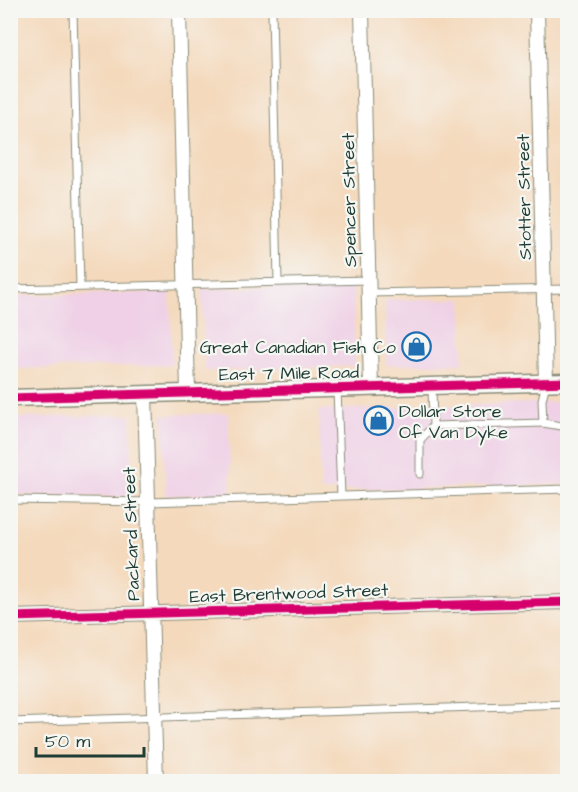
<svg xmlns="http://www.w3.org/2000/svg" width="578" height="792" font-family="'Architects Daughter',sans-serif">
<rect width="100%" height="100%" fill="#f6f6f2"/>
<filter id="ink" filterUnits="userSpaceOnUse"><feTurbulence type="fractalNoise" baseFrequency=".0167" numOctaves="2"/><feDisplacementMap in="SourceGraphic" scale="12" xChannelSelector="R" yChannelSelector="G"/><feConvolveMatrix kernelMatrix="1 2 1 2 8 2 1 2 1" color-interpolation-filters="sRGB"/></filter>
<filter id="wash" filterUnits="userSpaceOnUse"><feTurbulence type="fractalNoise" baseFrequency=".008" numOctaves="4" result="noise"/><feDisplacementMap in="SourceGraphic" scale="24" xChannelSelector="R" yChannelSelector="G"/><feGaussianBlur stdDeviation="1.35" result="paint"/><feColorMatrix in="noise" values="0 0 0 0 0 0 0 0 0 0 0 0 0 0 0 0 0 1.4 0 .05"/><feComposite in="paint" operator="in"/></filter>
<g filter="url(#wash)">
<rect width="100%" height="100%" fill="#f4d9bc"/>
<!-- built -->
<path fill="#efd0e6" d="M353 285 355 366 205 371 202 289Z
M170 292 172 365 11 369V296Z
M567 295V362H564L562 296Z
M462 299 463 363 386 365 385 300Z
M567 402V484L321 491 319 410Z
M228 413 231 494 166 496 163 415Z
M131 415 132 497 11 495V418Z"/>
</g>
<g filter="url(#ink)">
<g fill="none" stroke-linecap="round" stroke-linejoin="round">
<defs>
<path id="service" d="M73 10 80 287
M272 10 278 282
M10 289 368 280
M369 293 568 289
M432 386 433 426 543 423 542 400 546 383
M337 389 341 496
M543 423 568 427
M420 474V440L433 426
M10 500 149 502 568 489
M10 722 568 704"/>
<path id="minor" d="M179 10 188 393
M362 10 371 388
M537 10 546 383
M145 394 156 782
M10 617 568 602"/>
<path id="tertiary" d="M10 398 568 382"/>
</defs>
<!-- service casing -->
<use href="#service" stroke="#8a8b78" stroke-width="9"/>
<!-- minor casing -->
<use href="#minor" stroke="#8a8b78" stroke-width="16"/>
<!-- tertiary casing -->
<use href="#tertiary" stroke="#8a8b78" stroke-width="19"/>
<!-- service -->
<use href="#service" stroke="#fff" stroke-width="7"/>
<!-- minor -->
<use href="#minor" stroke="#fff" stroke-width="14"/>
<!-- tertiary -->
<use href="#tertiary" stroke="#fff" stroke-width="16"/>
<defs>
<path id="cycleway" d="M10 398 568 382
M10 617 568 602"/>
</defs>
<!-- cycleway casing -->
<use href="#cycleway" stroke="#f6f6f2" stroke-width="13"/>
<!-- cycleway -->
<use href="#cycleway" stroke="#d6006c" stroke-width="9"/>
</g>
</g>
<!-- icons -->
<defs>
<symbol id="shop-ring" viewBox="-11 -11 22 22"><circle r="9.5" fill="#f6f6f2" stroke="#1f6fb2" stroke-width="1.5"/><path d="M-5-2.5h2.3a2.7 3.5 0 0 1 5.4 0H5L5.5 6h-11ZM-1.5-2.5h3a1.5 2.3 0 0 0-3 0Z" fill="#1f6fb2"/></symbol>
</defs>
<g fill-rule="evenodd">
<use href="#shop-ring" x="400" y="330" width="33" height="33"/>
<use href="#shop-ring" x="362" y="404" width="33" height="33"/>
</g>
<g text-anchor="middle" stroke-width="4.5" stroke-linejoin="round" paint-order="stroke">
<!-- street labels -->
<g font-size="18" fill="#1f3d34" stroke="#f6f6f2">
<text transform="translate(524 197) rotate(-91)" y="6">Stotter Street</text>
<text transform="translate(349 200) rotate(-91)" y="6">Spencer Street</text>
<text transform="translate(289 373) rotate(-1)" y="6">East 7 Mile Road</text>
<text transform="translate(131 534) rotate(-92)" y="6">Packard Street</text>
<text transform="translate(289 593) rotate(-2)" y="6">East Brentwood Street</text>
</g>
<!-- poi labels -->
<g font-size="18" fill="#1f3d34" stroke="#f6f6f2" text-anchor="end">
<text x="396" y="353">Great Canadian Fish Co</text>
<text x="399" y="417" text-anchor="start">Dollar Store<tspan x="399" dy="21">Of Van Dyke</tspan></text>
</g>
</g>
<!-- margin -->
<rect width="578" height="792" fill="none" stroke="#f6f6f2" stroke-width="36"/>
<!-- scale -->
<path d="M36 747v9h108v-9" fill="none" stroke="#1f3d34" stroke-width="3"/>
<text x="45" y="747" font-size="18" fill="#1f3d34" stroke="#f6f6f2" stroke-width="4.5" paint-order="stroke">50 m</text>
</svg>
